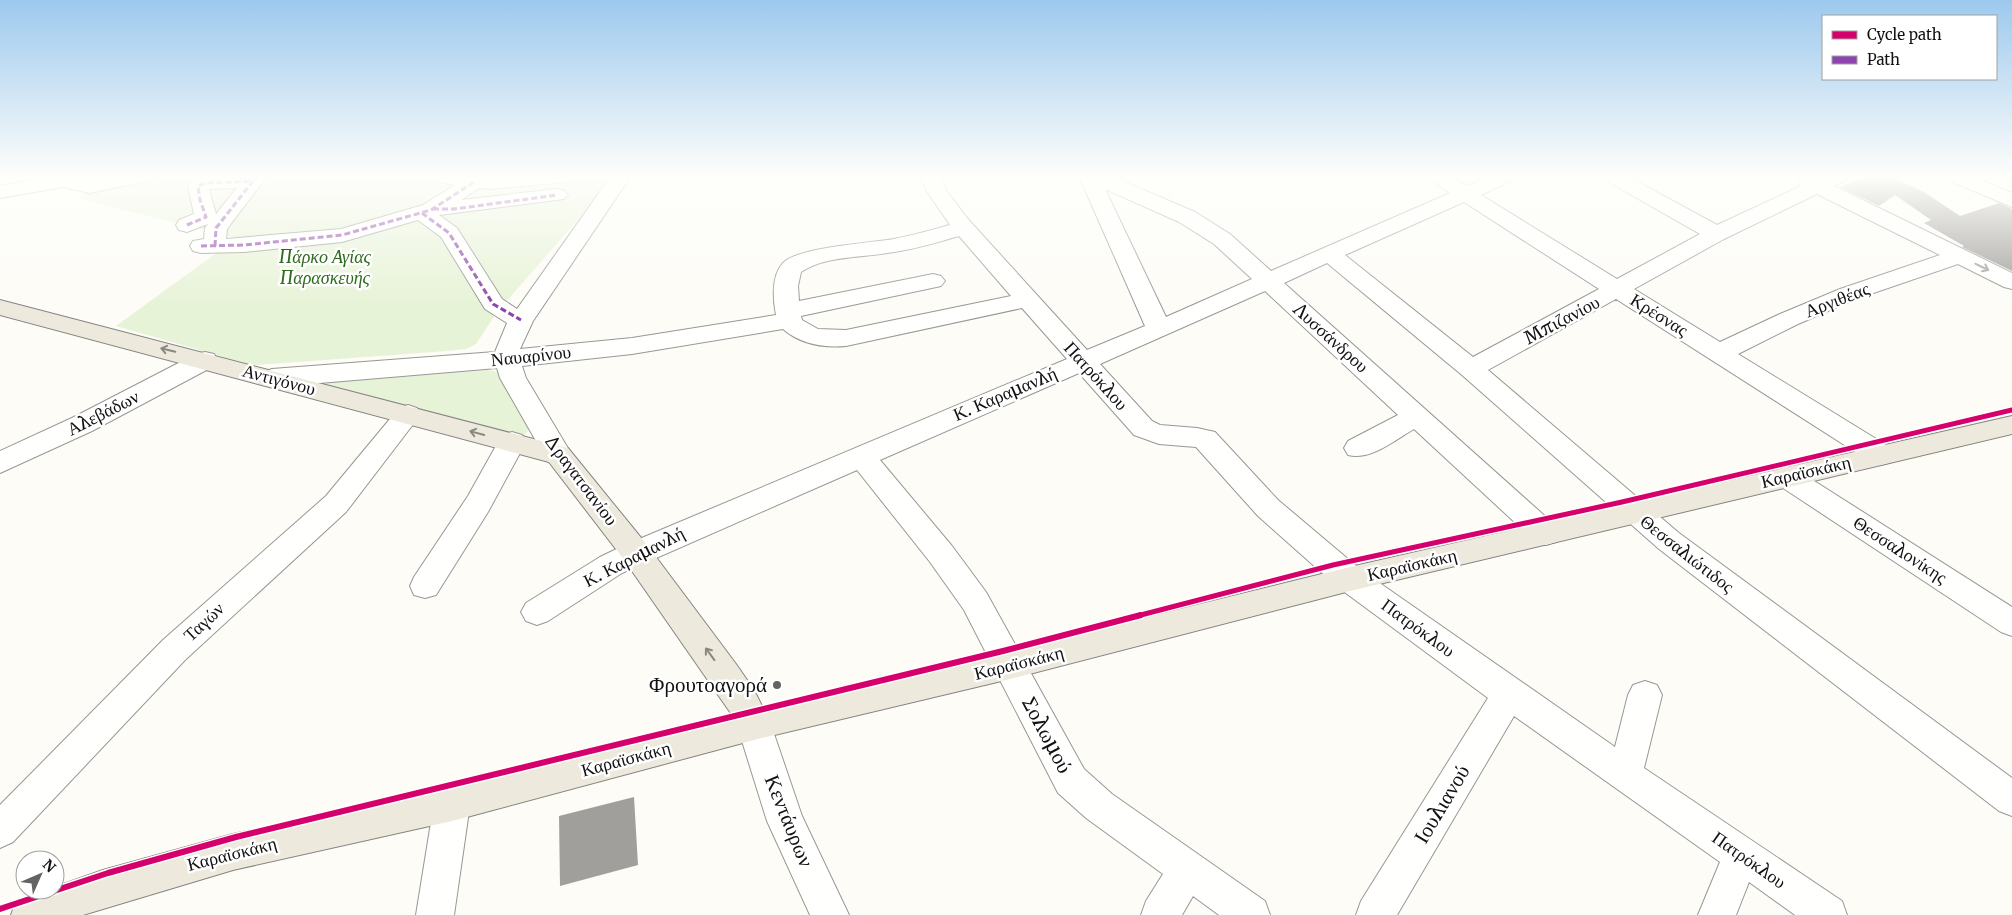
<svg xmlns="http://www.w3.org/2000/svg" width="2012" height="915" font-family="Merriweather,serif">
<rect width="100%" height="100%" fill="#fdfcf7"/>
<!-- green -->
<path fill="#e7f3d7" d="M165 176H403L478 188 594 177 604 181 603 189 596 199 497 312 476 344 466 349 447 351 257 365 248 364 116 326 237 238 77 198 89 191Z
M487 370 498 372 531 421 532 426 525 435 520 436 325 385 328 382 337 381Z"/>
<!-- building -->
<path fill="#a19f9c" d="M1866 176H1889L1924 192 1960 216 1999 203 2012 209V271L1962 247 1964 246 1924 223 1931 220 1895 195 1879 206 1840 187Z
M634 797 638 865 560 886 559 816Z"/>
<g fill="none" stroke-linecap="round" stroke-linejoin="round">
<defs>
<path id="minor" d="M55 176H98L96 180 115 176H153L150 180 90 193 63 187 0 198V186Z
M267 176 227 229 226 239 341 229 423 205 455 185 429 180 426 176H579L576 180 569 182 489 189 479 188 461 200 557 189 564 191 568 195 564 199 439 215 457 228 502 299 517 309 611 176H631L533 321 520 349 632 338 776 315C773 299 771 276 783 263 798 247 870 243 894 239 913 235 931 230 950 225L926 190 921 176H941L946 190 967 218 1087 350 1145 326 1079 176H1111L1195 212 1230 234 1271 271 1450 193 1430 180 1427 176H1451L1467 186 1489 176H1516L1513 180 1481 195 1617 279 1700 234 1605 180 1602 176H1627L1717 225 1801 186 1797 181 1800 177 1811 176 1818 178 1823 176H1849L1846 180 1834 186 2012 273V289L2004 287 1958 264 1856 299 1798 324 1738 354 1891 448 1895 455 1891 462 1881 465 1871 462 1616 299 1488 370 1679 533 2012 778V816L1999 811 1659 549 1462 375 1327 263 1284 283 1556 526 1561 534 1556 542 1546 545 1536 542 1414 429C1395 440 1370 461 1348 455L1344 448 1348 441 1398 415 1265 291 1100 364 1152 421 1160 425 1197 428 1215 432 1278 500 1361 570 1615 747 1628 695 1633 685 1645 681 1657 685 1662 695 1644 768 1842 901 1847 915H1795L1749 882 1736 915H1698L1720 862 1514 716 1397 915H1356L1361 901 1488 698 1339 588 1258 516 1196 447 1159 444 1134 435 1079 373 880 460 952 546 986 592 1084 769 1112 794 1265 901 1270 915H1219L1193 896 1182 915H1141L1146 901 1163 874 1086 818 1058 793 964 610 930 562 857 470 622 573 548 621 537 625 526 621 521 612 526 603 600 557 625 545 1067 359 1022 308 846 346C824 348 800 344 783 329L632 354 522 366 526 378 572 455 568 462 558 465 548 462 500 378 497 368 272 387 263 384 259 378 263 372 272 369 495 352 507 323 485 309 441 237 418 220 342 242 244 252 201 253 193 251 190 246 193 241 204 239 205 228 208 224 187 232 179 230 176 225 179 220 194 214 188 186C198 171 250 175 267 176ZM237 188 216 214 209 189ZM1105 189 1179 222 1214 244 1252 279 1166 317ZM1817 194 1940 255 1840 289 1780 314 1720 342 1634 289 1724 239ZM1464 202 1599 289 1473 357 1345 255ZM959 236 1011 296 846 330 818 329 802 320 801 316 941 286 945 281 941 276 933 274 799 301 798 286 801 272C825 256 859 258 887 253 912 250 935 243 959 236Z
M1945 176H1972L2012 193V207L1948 180Z
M205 352 214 354 218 360 214 366 92 431 0 473V451L74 417 196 354Z
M408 405 417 408 421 414 346 512 185 660 13 842 0 848V805L163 640 326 496 399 408Z
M512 432 522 435 526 442 488 512 436 595 425 598 414 595 410 586 414 577 468 496 502 435Z
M1787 467 1797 470 2012 607V636L2001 632 1777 484 1773 477 1777 470Z
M754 710 766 714 771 725 802 816 849 915H810L767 821 737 725 742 714Z
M452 787 465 792 470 804 454 915H416L434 804 439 792Z"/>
<path id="major" d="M0 300 568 448 647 545 736 664 754 690 763 708 1010 651 1350 567 2012 416V434L1350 591 1010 679 754 740 452 821 233 870 83 915H11L16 901C29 896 41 890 55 890V887L103 870 233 834 452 787 732 715 625 561 549 462 0 315Z"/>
</defs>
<!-- minor casing -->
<use href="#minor" stroke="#979795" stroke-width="2"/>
<!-- major casing -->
<use href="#major" stroke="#858482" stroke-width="2"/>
<!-- minor -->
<use href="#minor" fill="#fffffe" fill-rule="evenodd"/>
<!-- major -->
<use href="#major" fill="#ede9dc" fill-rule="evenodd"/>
<!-- quiet -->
<path stroke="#8e44ad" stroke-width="3" stroke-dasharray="6 3" stroke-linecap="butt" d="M433 209H454L557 195
M422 213 449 233 493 304 521 320
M187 225 206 217 200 200 198 186 205 183 253 181
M201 246 244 245 342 235 431 210 474 182
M215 246 216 228 257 176"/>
<defs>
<path id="cycleway-far1" d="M1137 616 1333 565 1622 502 2012 410"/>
<path id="cycleway" d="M0 909 108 873 236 837 1003 651 1141 615"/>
</defs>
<!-- cycleway-far1 casing -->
<use href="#cycleway-far1" stroke="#fff" stroke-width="8"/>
<!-- cycleway casing -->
<use href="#cycleway" stroke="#fff" stroke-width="9"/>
<!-- cycleway-far1 -->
<use href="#cycleway-far1" stroke="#d6006c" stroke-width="5"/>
<!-- cycleway -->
<use href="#cycleway" stroke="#d6006c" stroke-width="6"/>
</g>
<!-- one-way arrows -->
<defs><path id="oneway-shaft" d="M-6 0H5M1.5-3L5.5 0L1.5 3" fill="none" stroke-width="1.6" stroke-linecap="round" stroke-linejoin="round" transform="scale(1.25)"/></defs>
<use stroke="#a0a09f" href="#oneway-shaft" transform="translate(1982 267) rotate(26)"/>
<g stroke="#8a8881">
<use href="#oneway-shaft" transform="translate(168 350) rotate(-166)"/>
<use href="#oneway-shaft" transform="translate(477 433) rotate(-165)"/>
<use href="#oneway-shaft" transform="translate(710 654) rotate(-126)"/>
</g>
<!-- sky -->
<linearGradient id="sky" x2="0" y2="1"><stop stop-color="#9dc9ee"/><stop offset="0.58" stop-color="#fefefb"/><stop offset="1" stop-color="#fefefb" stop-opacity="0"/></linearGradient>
<rect width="2012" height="304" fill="url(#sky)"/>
<!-- markers -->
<circle fill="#646362" stroke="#fff" stroke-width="2" cx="777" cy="685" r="5"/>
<g text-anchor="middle" stroke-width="5" stroke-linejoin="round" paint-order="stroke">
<!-- park labels -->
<g font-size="18" font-style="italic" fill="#2f6b1f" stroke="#fff">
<text x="325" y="263">Πάρκο Αγίας<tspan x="325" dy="21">Παρασκευής</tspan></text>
</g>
<!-- street labels -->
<g font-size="18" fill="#111" stroke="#fff">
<text transform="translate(1837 300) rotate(-21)" y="6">Αργιθέας</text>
<text transform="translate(1659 315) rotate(32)" y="6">Κρέσνας</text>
<text transform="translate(1562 320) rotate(-28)" y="6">Μπιζανίου</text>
<text transform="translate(1331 338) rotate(42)" y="6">Λυσσάνδρου</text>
<text transform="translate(531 356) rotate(-6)" y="6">Ναυαρίνου</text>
<text transform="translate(1096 376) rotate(48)" y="6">Πατρόκλου</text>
<text transform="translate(279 380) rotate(15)" y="6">Αντιγόνου</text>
<text transform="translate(1005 394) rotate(-23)" y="6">Κ. Καραμανλή</text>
<text transform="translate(103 413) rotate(-27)" y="6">Αλεβάδων</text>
<text transform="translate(1806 472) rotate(-13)" y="6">Καραϊσκάκη</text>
<text transform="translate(581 480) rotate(53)" y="6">Δραγατσανίου</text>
<text transform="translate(1900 550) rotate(33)" y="6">Θεσσαλονίκης</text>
<text transform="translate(1687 554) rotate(38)" y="6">Θεσσαλιώτιδος</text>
<text transform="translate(634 557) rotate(-27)" y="6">Κ. Καραμανλή</text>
<text transform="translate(1412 565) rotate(-13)" y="6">Καραϊσκάκη</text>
<text transform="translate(204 622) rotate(-43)" y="6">Ταγών</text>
<text transform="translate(1418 628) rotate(36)" y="6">Πατρόκλου</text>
<text transform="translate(1019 663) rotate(-14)" y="6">Καραϊσκάκη</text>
<text transform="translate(626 759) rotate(-15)" y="6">Καραϊσκάκη</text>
<text transform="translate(232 854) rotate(-14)" y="6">Καραϊσκάκη</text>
<text transform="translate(1749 860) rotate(35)" y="6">Πατρόκλου</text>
</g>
<!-- near-poi labels -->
<g font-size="21" fill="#111" stroke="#fff" text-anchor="end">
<text x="767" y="692">Φρουτοαγορά</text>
</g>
<!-- near-street labels -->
<g font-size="21" fill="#111" stroke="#fff">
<text transform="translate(1047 735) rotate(62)" y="7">Σολωμού</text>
<text transform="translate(1442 804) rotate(-59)" y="7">Ιουλιανού</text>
<text transform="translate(789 821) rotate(68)" y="7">Κεντάυρων</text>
</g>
</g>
<!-- legend -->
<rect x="1822" y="15" width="175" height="65" fill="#ffffff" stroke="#a0a0a0"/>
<rect x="1832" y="31" width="25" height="8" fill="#d6006c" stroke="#a0a0a0"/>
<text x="1867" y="40" font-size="15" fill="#111111">Cycle path</text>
<rect x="1832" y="56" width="25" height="8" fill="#8e44ad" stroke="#a0a0a0"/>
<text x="1867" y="65" font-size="15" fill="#111111">Path</text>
<!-- north arrow -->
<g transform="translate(40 875) rotate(45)"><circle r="24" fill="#ffffff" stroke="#a0a0a0"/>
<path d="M0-4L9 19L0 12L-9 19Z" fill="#646362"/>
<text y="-8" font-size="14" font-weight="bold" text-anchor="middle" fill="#111111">N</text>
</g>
</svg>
